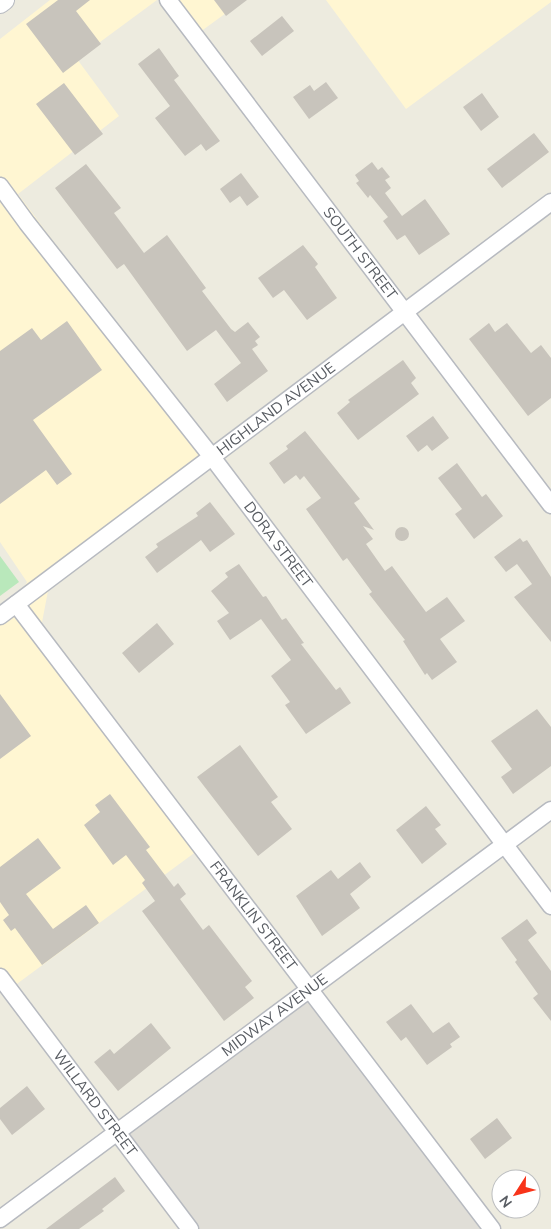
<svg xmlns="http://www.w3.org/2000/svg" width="551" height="1229" font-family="Mulish,sans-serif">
<rect width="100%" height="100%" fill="#edebdf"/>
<!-- commercial -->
<path fill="#fff6d2" d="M50 0H157L77 59 119 116 18 194 211 451 52 570 40 633 201 848 10 989 0 976V605L24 588 27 582 0 542V39Z
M174 0H244L200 32Z
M326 0H551V2L406 109Z"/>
<!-- industrial -->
<path fill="#e0ded7" d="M304 985 489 1229H193L114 1126Z"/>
<!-- green -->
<path fill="#b9e8bb" d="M0 556 19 582 0 596Z"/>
<!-- building -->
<path fill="#c8c4bc" d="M58 0H90L76 11 101 44 63 73 26 24Z
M214 0H247L226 16Z
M282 16 294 31 262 56 250 41Z
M159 48 179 76 174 80 220 141 206 151 201 144 185 156 155 118 170 106 138 64Z
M326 82 338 98 309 119 293 97 310 85 314 91Z
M64 83 103 134 75 155 36 104Z
M482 93 499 117 481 131 463 107Z
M534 133 549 152 502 188 487 169Z
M372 162 378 170 382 167 390 177 385 180 391 188 385 193 402 216 425 199 450 234 419 255 405 235 397 240 383 221 388 217 370 195 368 198 356 183 359 181 355 175Z
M86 164 121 208 114 213 144 253 167 235 206 288 202 291 231 329 235 332 248 322 260 337 255 341 258 345 252 349 268 371 227 402 214 384 241 363 216 330 187 351 124 264 117 269 55 188Z
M241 173 259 197 247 206 240 196 230 203 220 189Z
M303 245 318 264 315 267 337 298 307 320 284 290 273 298 258 278Z
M67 321 102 370 33 420 72 474 57 485 46 470 0 504V351L32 328 41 340Z
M489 323 495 332 507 323 531 353 541 345 551 358V398L528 416 469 339Z
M403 360 416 378 411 383 419 394 358 440 337 413 350 402 348 400Z
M433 416 449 438 432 451 427 445 418 452 406 436Z
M305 431 360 499 354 503 374 530 363 526 373 539 366 544 385 571 392 566 426 612 447 597 465 621 440 639 457 662 432 680 427 673 425 675 403 641 405 640 369 594 372 592 347 558 343 561 306 509 321 498 304 476 300 480 296 475 284 484 269 463 288 449 286 446Z
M457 463 482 497 486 494 503 516 474 539 455 514 462 509 438 478Z
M210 502 235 534 210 552 201 540 157 573 145 557 158 547 156 544 198 516 196 513Z
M395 534a7 7 0 1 1 14 0a7 7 0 1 1-14 0Z
M520 538 523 542 527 540 551 577V642L514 597 532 584 517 564 506 572 494 557Z
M239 564 263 597 266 596 282 620 286 618 304 643 301 644 336 690 340 687 351 703 306 734 285 705 290 702 271 676 291 660 261 619 230 640 217 621 229 613 211 591 228 577 225 573Z
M157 623 174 644 139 673 122 653Z
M0 694 31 736 0 759Z
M537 709 551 727V766L513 794 501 777 512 769 491 741Z
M240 745 278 797 271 802 292 829 258 856 197 777Z
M110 794 150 847 146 850 174 887 178 883 186 894 180 899 203 930 209 925 252 981 245 987 254 998 224 1021 142 911 155 901 142 883 145 880 126 855 113 865 84 825 100 812 95 805Z
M426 806 441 825 435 829 447 844 422 864 396 830Z
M38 838 61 868 26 894 53 929 86 905 99 923 42 965 15 928 11 931 3 920 9 915 0 902V867Z
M360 862 371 877 350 894 360 908 322 936 296 896 331 870 338 879Z
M527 919 537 933 528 940 551 971V1021L533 998 538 994 515 962 517 960 501 938Z
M411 1004 433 1033 449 1022 460 1037 450 1044 452 1047 427 1065 406 1037 401 1041 386 1022Z
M151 1023 171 1048 118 1091 94 1062 110 1049 114 1054Z
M27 1086 45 1109 12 1135 0 1119V1108Z
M497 1118 512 1138 485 1159 470 1139Z
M115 1177 125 1191 102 1209 104 1211 79 1229H46Z"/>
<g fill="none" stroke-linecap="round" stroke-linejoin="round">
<defs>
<g id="minor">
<path id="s1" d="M168 0 551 505"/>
<path id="s2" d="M0 186 27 223 212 457 551 906"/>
<path id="s3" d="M16 604 492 1229"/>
<path id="s4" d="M0 616 551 202"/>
<path id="s5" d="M0 977 190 1229"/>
<path id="s6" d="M0 1219 551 810"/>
</g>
<path id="tertiary" d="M0 3 4 0"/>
</defs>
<!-- minor casing -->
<use href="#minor" stroke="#b7bac0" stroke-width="19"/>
<!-- tertiary casing -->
<use href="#tertiary" stroke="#b7bac0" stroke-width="22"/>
<!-- minor -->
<use href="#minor" stroke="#fff" stroke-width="16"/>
<!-- tertiary -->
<use href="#tertiary" stroke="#fff" stroke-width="20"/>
</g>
<g text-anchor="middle" stroke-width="4" stroke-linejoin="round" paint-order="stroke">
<!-- street labels -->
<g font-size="15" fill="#585c62" stroke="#fff">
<text dy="5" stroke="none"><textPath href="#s1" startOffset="318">SOUTH STREET</textPath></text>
<text dy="5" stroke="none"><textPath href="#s4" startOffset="345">HIGHLAND AVENUE</textPath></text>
<text dy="5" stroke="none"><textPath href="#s2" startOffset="454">DORA STREET</textPath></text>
<text dy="5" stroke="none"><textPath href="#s3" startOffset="392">FRANKLIN STREET</textPath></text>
<text dy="5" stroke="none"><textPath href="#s6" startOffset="342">MIDWAY AVENUE</textPath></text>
<text dy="5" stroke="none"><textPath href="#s5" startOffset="158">WILLARD STREET</textPath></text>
</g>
</g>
<!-- north arrow -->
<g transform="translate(516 1194) rotate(234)"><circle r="24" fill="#ffffff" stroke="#bcbec0"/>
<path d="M0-4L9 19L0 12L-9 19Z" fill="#f8341a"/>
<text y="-8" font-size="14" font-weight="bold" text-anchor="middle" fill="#585c62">N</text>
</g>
</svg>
